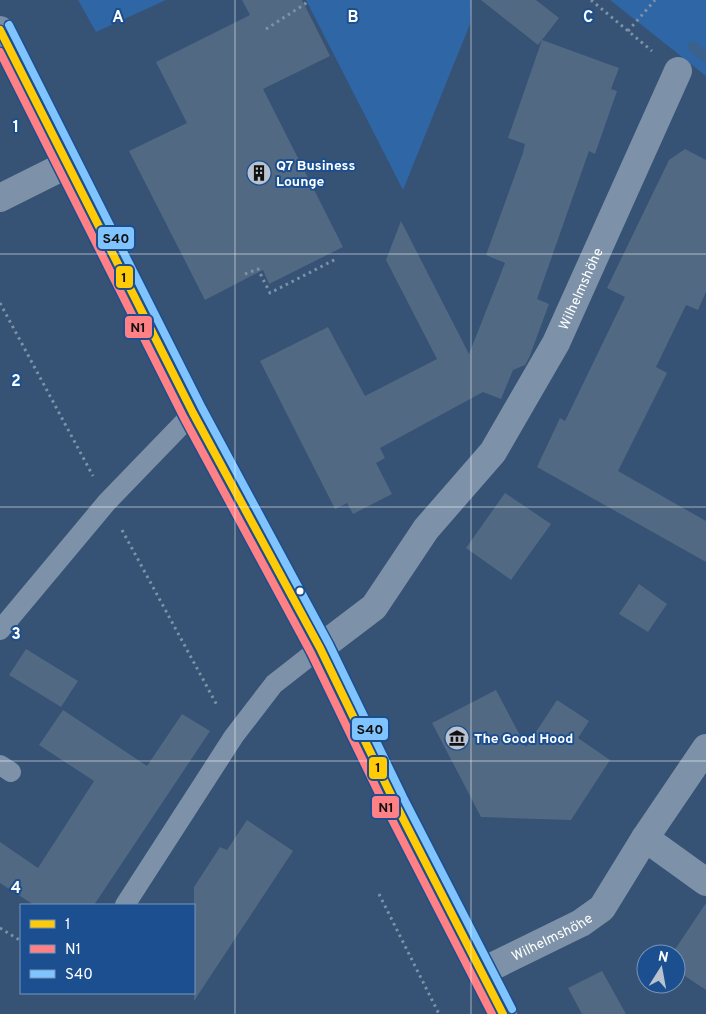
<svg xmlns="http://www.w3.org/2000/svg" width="706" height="1014" font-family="Overpass,sans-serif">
<rect width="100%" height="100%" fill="#365274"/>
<!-- green -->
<path fill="#2f66a5" d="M78 0H166L96 32Z
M306 0H471L470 24 403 190Z
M610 0H706V76Z"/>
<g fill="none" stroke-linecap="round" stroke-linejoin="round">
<!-- stream -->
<path stroke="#3b618d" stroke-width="11" d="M693 47 706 57"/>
</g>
<!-- building -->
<path fill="#526984" d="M242 0H302L330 56 263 89 343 247 269 284 263 270 205 300 129 151 187 123 156 62 250 15Z
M481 0H536L559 18 538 45Z
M542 40 619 68 611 89 617 91 595 154 589 151 537 299 549 304 529 358 525 365 513 370 501 399 483 392 380 448 385 458 376 463 392 494 353 514 347 503 335 509 260 361 328 327 365 396 437 359 386 260 401 221 469 354 505 263 486 255 523 153 525 144 508 138Z
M685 149 706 160V292L698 310 686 305 656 367 667 373 618 471 706 521V562L537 467 560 418 565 421 625 297 607 288 669 160Z
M505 493 551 524 511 580 466 548Z
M639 584 667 604 648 632 619 614Z
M26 649 78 681 61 707 9 675Z
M496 690 526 747 557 700 589 721 578 738 610 760 571 820 481 817 432 723Z
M63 710 147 766 182 714 210 731 94 905H34L0 883V842L38 868 94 781 39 745Z
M247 820 293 851 194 1001V887L220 847 227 850Z
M706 903V990L676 970V954H672Z
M602 971 626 1014H582L568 988Z"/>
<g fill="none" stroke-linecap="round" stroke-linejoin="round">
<!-- path -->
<path stroke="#7d92a8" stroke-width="3" stroke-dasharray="2.5 4" stroke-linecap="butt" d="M591 0 652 51
M266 29 305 4 307 0
M628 31 655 0
M245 274 258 269 270 293 336 259
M0 303 93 476
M122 530 218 707
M379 894 439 1014
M0 928 21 941"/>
<!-- service -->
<path stroke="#7d92a8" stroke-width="20" d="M0 630 107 502 193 413
M0 765 11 772
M125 905 234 736 274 684 320 648"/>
<!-- minor -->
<g stroke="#7d92a8" stroke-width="28">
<path d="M0 198 68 164"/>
<path id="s1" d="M320 648 374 607 426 529 493 452 556 343 678 71"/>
<path d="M645 838 706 882"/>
<path id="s2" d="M481 972 581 923 602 908 645 838 706 748"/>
</g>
<!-- secondary -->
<path stroke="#798da4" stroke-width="28" d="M0 30 193 413 320 648 394 801 503 1014"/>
<defs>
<path id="bus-1" d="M0 30 193 413 320 648 394 801 503 1014"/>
<path id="bus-2" d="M0 52 184 418 311 653 385 806 492 1014"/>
<path id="bus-3" d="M9 25 202 408 329 644 403 797 512 1009"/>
</defs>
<!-- bus-1 casing -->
<use href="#bus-1" stroke="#1b4f8f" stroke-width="11"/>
<!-- bus-2 casing -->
<use href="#bus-2" stroke="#1b4f8f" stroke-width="11"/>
<!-- bus-3 casing -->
<use href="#bus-3" stroke="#1b4f8f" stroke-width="11"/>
<!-- bus-1 -->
<use href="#bus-1" stroke="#ffcb06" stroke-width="8"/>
<!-- bus-2 -->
<use href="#bus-2" stroke="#ff8085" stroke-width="8"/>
<!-- bus-3 -->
<use href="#bus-3" stroke="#80c4ff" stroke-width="8"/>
</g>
<!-- grid -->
<path fill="none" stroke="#fff" stroke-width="1" stroke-opacity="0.55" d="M235 0V1014M471 0V1014M0 254H706M0 507H706M0 761H706"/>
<!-- icons -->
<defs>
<symbol id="building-disc" viewBox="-11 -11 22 22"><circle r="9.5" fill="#b9c2ce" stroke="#1b4f8f"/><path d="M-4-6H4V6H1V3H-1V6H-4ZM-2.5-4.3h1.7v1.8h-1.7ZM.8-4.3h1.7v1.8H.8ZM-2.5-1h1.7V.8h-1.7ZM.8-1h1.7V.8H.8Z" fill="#111"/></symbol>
<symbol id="museum-disc" viewBox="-11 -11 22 22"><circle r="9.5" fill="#b9c2ce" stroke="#1b4f8f"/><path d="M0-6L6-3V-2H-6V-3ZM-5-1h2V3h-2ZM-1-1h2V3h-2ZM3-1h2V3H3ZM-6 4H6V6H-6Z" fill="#111"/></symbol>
</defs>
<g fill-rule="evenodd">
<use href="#building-disc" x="245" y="159" width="28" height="28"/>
<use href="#museum-disc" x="443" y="724" width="28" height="28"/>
</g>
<!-- markers -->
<circle fill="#fff" stroke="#1b4f8f" stroke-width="2" cx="300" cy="591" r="4.5"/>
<g text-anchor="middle" stroke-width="4" stroke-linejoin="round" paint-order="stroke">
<!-- poi labels -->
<g font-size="14" font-weight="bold" fill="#fff" stroke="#1b4f8f" text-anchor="start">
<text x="276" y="170">Q7 Business<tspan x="276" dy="16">Lounge</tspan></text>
<text x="474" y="743">The Good Hood</text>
</g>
<!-- street labels -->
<g font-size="14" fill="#fff" stroke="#1b4f8f">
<text dy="5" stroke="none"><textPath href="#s1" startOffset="449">Wilhelmshöhe</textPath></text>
<text dy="5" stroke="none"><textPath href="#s2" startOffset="79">Wilhelmshöhe</textPath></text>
</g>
</g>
<g font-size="16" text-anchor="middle" font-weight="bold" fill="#fff" stroke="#1b4f8f" stroke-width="4" stroke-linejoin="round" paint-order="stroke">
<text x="118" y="22">A</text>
<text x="353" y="22">B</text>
<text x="588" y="22">C</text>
<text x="16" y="132">1</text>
<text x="16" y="386">2</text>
<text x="16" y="639">3</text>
<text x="16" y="893">4</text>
</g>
<g stroke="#1b4f8f" stroke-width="2">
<rect x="97" y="226" width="38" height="24" rx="5" fill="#80c4ff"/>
<rect x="115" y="265" width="19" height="24" rx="5" fill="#ffcb06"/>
<rect x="124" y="315" width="29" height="24" rx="5" fill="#ff8085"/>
<rect x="351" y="717" width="38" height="24" rx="5" fill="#80c4ff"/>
<rect x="368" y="756" width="20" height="24" rx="5" fill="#ffcb06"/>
<rect x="371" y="795" width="29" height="24" rx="5" fill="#ff8085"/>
</g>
<g font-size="14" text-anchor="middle" font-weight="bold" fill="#111">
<text x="116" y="243">S40</text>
<text x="124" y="282">1</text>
<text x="138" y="332">N1</text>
<text x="370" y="734">S40</text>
<text x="378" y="772">1</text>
<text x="386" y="812">N1</text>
</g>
<!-- legend -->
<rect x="20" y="904" width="175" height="90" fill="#1b4f8f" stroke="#7695bc"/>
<rect x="30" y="920" width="25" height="8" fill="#ffcb06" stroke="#7695bc"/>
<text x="65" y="929" font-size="15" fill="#ffffff">1</text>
<rect x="30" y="945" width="25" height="8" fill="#ff8085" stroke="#7695bc"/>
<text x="65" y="954" font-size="15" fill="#ffffff">N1</text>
<rect x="30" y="970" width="25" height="8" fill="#80c4ff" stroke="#7695bc"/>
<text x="65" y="979" font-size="15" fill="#ffffff">S40</text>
<!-- north arrow -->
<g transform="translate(661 969) rotate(11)"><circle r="24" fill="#1b4f8f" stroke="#7695bc"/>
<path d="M0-4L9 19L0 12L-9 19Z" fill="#b9c2ce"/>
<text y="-8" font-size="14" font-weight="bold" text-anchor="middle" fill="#ffffff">N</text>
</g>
</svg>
